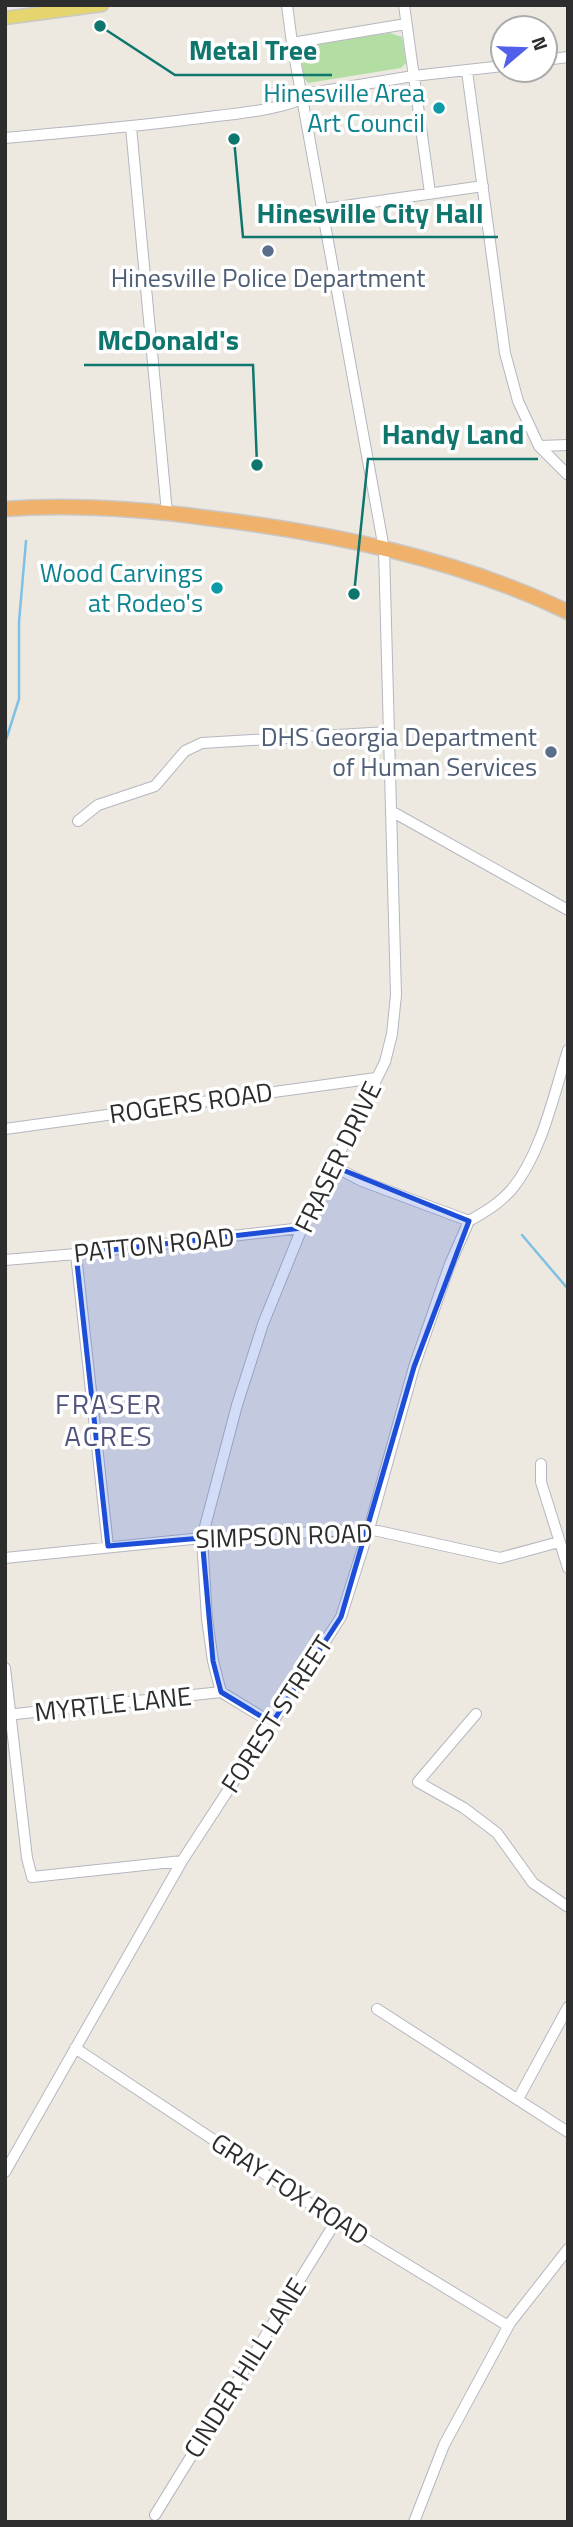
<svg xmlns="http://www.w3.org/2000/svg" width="573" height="2527" font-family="'Titillium Web',sans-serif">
<rect width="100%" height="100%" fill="#ede9e1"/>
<!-- green -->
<path fill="#b2dea4" d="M390 33 402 37 406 63 401 68 308 83 304 78 300 50 303 46Z"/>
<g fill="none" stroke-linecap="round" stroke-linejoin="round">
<!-- stream -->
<path stroke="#7fc0e5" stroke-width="2.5" d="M5 743 19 699V622L26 541
M522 1235 568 1289"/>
<defs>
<path id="minor" d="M404 5 430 193
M292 43 406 24
M545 60 568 57
M467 71 505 353 518 401 539 446 568 475
M131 127 167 513
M5 138C73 132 141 126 208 117 235 114 291 109 311 93L413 76 503 66
M324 209 483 186
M539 446 568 445
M391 811 568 910
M78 821 98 805 155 786 185 751 202 743 388 732
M5 1129 376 1078
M333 1166 362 1181 469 1221C485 1212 500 1203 512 1189 542 1153 554 1093 568 1050
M76 1254 108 1546
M5 1260 76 1254 302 1228
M541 1464V1482L568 1568
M5 1558 202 1538 369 1529 500 1558 559 1542
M5 1668 27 1858 32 1877 182 1861
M476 1714 418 1782 464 1808 497 1833 533 1883 568 1907
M6 1715 221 1692
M272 1723 221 1692 213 1661 207 1619 202 1538 237 1405 263 1324 302 1228 385 1062 392 1034 396 995 384 549 292 43 287 5
M377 2009 568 2132
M75 2048 336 2221 508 2326
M518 2099 568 2007
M5 2172 182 1861 341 1617 369 1529 414 1367 450 1264 469 1221
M155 2515 336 2221
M414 2522 444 2445 510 2323 568 2249"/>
<path id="major" d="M5 18 102 5"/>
<path id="highway" d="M5 509C73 504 141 509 208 518 330 533 456 558 568 612"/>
</defs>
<!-- minor casing -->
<use href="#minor" stroke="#b5b6bf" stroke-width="12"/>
<!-- major casing -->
<use href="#major" stroke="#c8c8c8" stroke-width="15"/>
<!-- highway casing -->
<use href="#highway" stroke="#c8c8c8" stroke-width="17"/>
<!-- minor -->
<use href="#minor" stroke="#fff" stroke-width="10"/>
<!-- major -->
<use href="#major" stroke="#e5d56f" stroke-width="12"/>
<!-- highway -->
<use href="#highway" stroke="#f0b16a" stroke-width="14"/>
</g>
<!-- marked area -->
<path fill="#1d4ed8" fill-opacity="0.2" stroke="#1d4ed8" stroke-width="5" stroke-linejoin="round" d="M333 1166 469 1221 414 1367 341 1617 272 1723 221 1692 213 1661 202 1538 108 1546 76 1254 302 1228Z"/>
<!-- markers -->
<g fill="#0f9aa8" stroke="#fff" stroke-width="2.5">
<circle cx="439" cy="108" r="7"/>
<circle cx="217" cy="588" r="7"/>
</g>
<g fill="#5c6f8a" stroke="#fff" stroke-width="2.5">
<circle cx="268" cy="251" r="7"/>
<circle cx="551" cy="752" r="7"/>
</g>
<g text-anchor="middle" stroke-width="7" stroke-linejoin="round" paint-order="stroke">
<!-- culture labels -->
<g font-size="26" fill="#0d838f" stroke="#fff" text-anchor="end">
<text x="425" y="102">Hinesville Area<tspan x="425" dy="30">Art Council</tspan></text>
<text x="203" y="582">Wood Carvings<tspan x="203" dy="30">at Rodeo's</tspan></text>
</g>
<!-- service labels -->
<g font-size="26" fill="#4e5e75" stroke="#fff">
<text x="268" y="287">Hinesville Police Department</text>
<text x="537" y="746" text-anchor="end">DHS Georgia Department<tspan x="537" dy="30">of Human Services</tspan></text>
</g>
<!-- street labels -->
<g font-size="26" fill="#2d2d2d" stroke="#fff">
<text transform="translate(191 1103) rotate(-8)" y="9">ROGERS ROAD</text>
<text transform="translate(338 1157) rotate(-64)" y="9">FRASER DRIVE</text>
<text transform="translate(154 1245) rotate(-6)" y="9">PATTON ROAD</text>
<text transform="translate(284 1536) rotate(-2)" y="9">SIMPSON ROAD</text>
<text transform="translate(113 1704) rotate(-6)" y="9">MYRTLE LANE</text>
<text transform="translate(277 1714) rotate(-57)" y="9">FOREST STREET</text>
<text transform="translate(290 2189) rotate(33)" y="9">GRAY FOX ROAD</text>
<text transform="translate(245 2368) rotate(-58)" y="9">CINDER HILL LANE</text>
</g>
<!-- neighbourhood labels -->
<g font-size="28" letter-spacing="2" fill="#51547b" stroke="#fff">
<text x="109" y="1414">FRASER<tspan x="109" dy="32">ACRES</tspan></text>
</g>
</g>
<!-- callouts -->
<path fill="none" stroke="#0f766e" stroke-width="2.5" d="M100 26L175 75H332M234 139L243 237H498M257 465L253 365H84M354 594L368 459H538"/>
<g fill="#0f766e" stroke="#fff" stroke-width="2.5">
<circle cx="100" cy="26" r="7"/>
<circle cx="234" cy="139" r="7"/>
<circle cx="257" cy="465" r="7"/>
<circle cx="354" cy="594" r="7"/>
</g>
<g font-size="28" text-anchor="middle" font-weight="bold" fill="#0f766e" stroke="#fff" stroke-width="7" stroke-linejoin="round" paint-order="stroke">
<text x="253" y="60">Metal Tree</text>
<text x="370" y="223">Hinesville City Hall</text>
<text x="168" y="350">McDonald's</text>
<text x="453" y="444">Handy Land</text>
</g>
<!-- border -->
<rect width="573" height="2527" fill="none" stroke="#2d2d2d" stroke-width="14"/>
<!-- north arrow -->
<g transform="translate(524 49) rotate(71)"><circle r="33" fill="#ffffff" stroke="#ababab" stroke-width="2"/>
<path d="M0-5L12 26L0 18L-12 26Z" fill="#525fea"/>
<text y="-10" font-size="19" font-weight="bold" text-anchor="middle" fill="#2d2d2d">N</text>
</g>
</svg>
